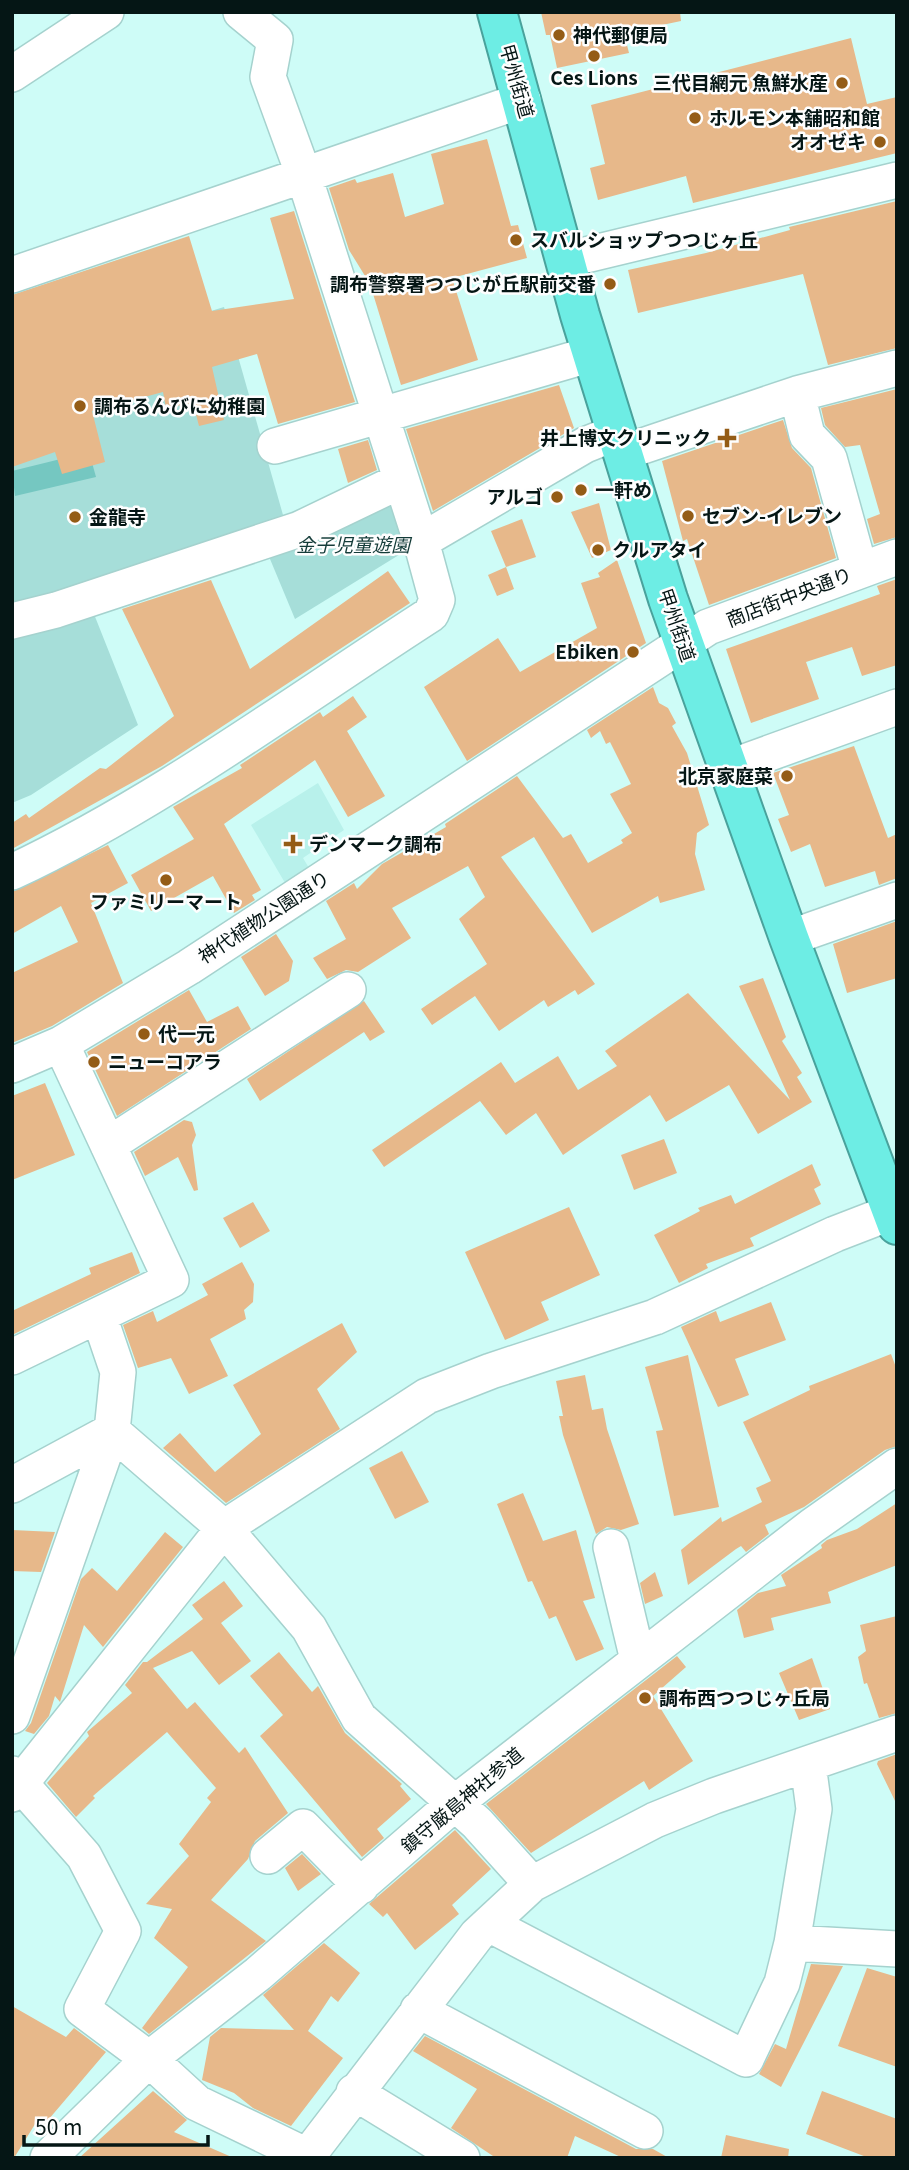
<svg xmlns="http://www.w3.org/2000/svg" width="909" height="2170" font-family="Georgia,'Noto Sans JP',serif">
<rect width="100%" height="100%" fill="#cefcf7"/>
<!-- built -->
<path fill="#b8f1eb" d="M318 783 344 830 303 858 312 873 288 888 251 825Z"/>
<!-- green -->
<path fill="#a6ded9" d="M224 307 283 515 12 613V372Z
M395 498 407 550 295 619 265 547Z
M90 604 138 725 31 795 12 803V626Z"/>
<!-- water -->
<path fill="#75c7c1" d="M89 452 96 477 15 496 12 471Z"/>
<!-- building -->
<path fill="#e7b88a" d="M541 12H680L681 21 624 33 629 53 557 68 550 35H546Z
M851 38 867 104 897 97V153L693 203 686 176 598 200 590 168 605 164 591 105Z
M487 139 511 226 518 225 527 258 452 278 478 360 401 385 370 284 349 250 329 188 355 179 357 183 393 173 405 217 444 204 431 154Z
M897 201V348L828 365 803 274 638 313 628 270 706 253 790 230 789 227Z
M294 211 355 402 278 424 257 354 212 367 224 420 199 426 193 403 166 408 163 392 92 411 105 462 62 474 55 452 12 467V295L189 236 212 311 294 299 270 218Z
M559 385 574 428 433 511 406 429Z
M897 389V537L874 544 867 519 880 514 860 445 845 447 825 425 821 408Z
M783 420 792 448 811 468 836 558 709 605 687 539 683 541 662 461Z
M368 440 377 470 348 483 338 449Z
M599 503 611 550 592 558 571 512Z
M522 519 536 557 506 567 491 531Z
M617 560 646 643 467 761 424 687 498 638 520 672 597 628 581 583 600 577 598 573Z
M506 567 514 589 497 596 488 575Z
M388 571 410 603 162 766 12 849V823L26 814 29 818 100 768 106 769 174 716 122 609 211 580 250 669Z
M897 579V665L862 676 852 647 806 662 819 699 751 723 726 649 880 594 877 586Z
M653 687 659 703 668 708 676 723 672 726 687 753 709 825 697 833 695 854 705 890 660 903 658 896 592 933 534 837 501 857 595 984 578 995 575 990 548 1007 544 1000 499 1031 475 996 432 1025 421 1009 487 964 459 919 485 897 468 866 392 908 411 938 358 972 346 970 327 979 313 958 346 939 326 901 354 883 357 889 382 864 446 827 445 824 517 776 563 838 571 834 588 863 623 843 621 840 632 833 610 794 631 784 610 742 606 744 600 731 591 738 587 730Z
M353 696 367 717 347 731 385 796 348 817 315 760 224 824 261 890 252 895 255 900 234 913 213 876 151 911 131 875 194 839 173 807 242 768 240 765 320 712 323 717Z
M854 746 888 838 897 834V878L879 885 875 871 825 887 810 844 791 852 778 819 789 815 773 773Z
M108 845 128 883 91 903 123 983 52 1026 12 1043V973L78 942 61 906 12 934V892Z
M897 921V978L847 993 833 944Z
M276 934 293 961 289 981 265 996 241 957Z
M763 978 786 1037 782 1041 802 1073 797 1077 812 1102 758 1134 729 1085 666 1122 650 1095 563 1155 536 1113 506 1135 480 1101 384 1167 372 1150 501 1062 515 1083 558 1056 578 1090 617 1066 605 1051 688 993 790 1100 739 986Z
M189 990 207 1022 238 1006 251 1029 117 1116 87 1052Z
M364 1001 385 1032 370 1041 364 1032 260 1101 247 1079Z
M45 1083 75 1155 12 1180V1096Z
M184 1120 192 1122 196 1135 192 1145 198 1190 194 1191 178 1157 145 1176 134 1152Z
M664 1139 677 1173 634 1190 621 1155Z
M812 1164 821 1185 814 1189 821 1204 750 1238 754 1246 706 1264 708 1268 679 1283 654 1235 700 1211 698 1208 731 1195 735 1204Z
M253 1202 270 1231 240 1248 223 1218Z
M569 1207 600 1275 541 1302 549 1320 505 1340 465 1252Z
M132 1252 140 1273 12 1335V1311L91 1274 89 1268Z
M242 1262 254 1284 253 1302 244 1310 246 1319 210 1339 228 1376 189 1394 171 1358 138 1368 123 1325 153 1311 157 1322 208 1295 202 1284Z
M771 1302 786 1340 735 1359 749 1395 718 1407 681 1327 716 1311 720 1322Z
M342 1323 357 1352 317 1389 340 1429 226 1503 163 1448 180 1433 215 1472 261 1434 233 1385Z
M891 1354 897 1370V1446L885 1450 804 1507 765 1525 769 1534 746 1552 741 1546 736 1549 688 1585 681 1550 721 1517 722 1522 762 1502 756 1488 771 1481 743 1422 810 1390 809 1386Z
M688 1355 719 1507 674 1516 656 1431 663 1430 645 1367Z
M585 1375 592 1410 603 1408 607 1429 639 1524 621 1530 607 1527 596 1534 563 1435 559 1416H563L556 1381Z
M402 1451 429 1502 395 1519 369 1468Z
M523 1493 543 1541 576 1530 595 1598 583 1601 604 1649 576 1661 556 1616 549 1619 532 1581 528 1582 497 1504Z
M897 1503V1565L828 1592 831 1603 771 1618 774 1630 744 1638 737 1610 758 1593 786 1586 781 1575 822 1548 821 1545 827 1540 857 1529Z
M12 1530 55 1532 41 1572 12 1571Z
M165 1532 183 1547 103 1647 84 1625 60 1702 55 1696 49 1716 34 1734 25 1731 31 1723 81 1579 92 1568 117 1591Z
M655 1572 663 1596 645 1604 640 1583Z
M224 1581 243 1606 221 1623 251 1661 219 1685 192 1651 153 1668 187 1709 195 1702 239 1753 245 1747 288 1813 255 1841 248 1859 211 1900 266 1941 149 2034 142 2028 188 1967 154 1938 172 1909 146 1904 189 1856 179 1844 211 1802 207 1798 216 1788 167 1732 93 1796 95 1798 76 1817 47 1783 89 1736 87 1732 132 1693 125 1685 143 1662H147L203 1619 192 1605Z
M897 1616V1713L879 1718 867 1683 864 1684 858 1657 866 1651 860 1625Z
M279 1652 312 1692 318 1686 345 1733 402 1784 400 1786 411 1799 377 1829 384 1838 362 1857 260 1736 283 1715 250 1676Z
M677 1656 686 1667 653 1696 693 1761 649 1790 644 1781 531 1853 486 1804Z
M812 1658 830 1709 799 1720 779 1673Z
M897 1754V1805L877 1764 878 1761Z
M455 1830 491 1869 452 1905 459 1914 415 1950 387 1913 383 1917 369 1904Z
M302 1854 321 1874 298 1891 285 1868Z
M324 1943 360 1973 338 2002 331 1996 308 2031 343 2058 291 2126 253 2108 234 2093 202 2080 210 2037 221 2028 294 2030 263 1995Z
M811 1964 843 1966 781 2087 759 2074 775 2044 786 2049Z
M867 1968 897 1977V2067L838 2046Z
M12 2006 66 2037 74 2028 106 2052 43 2126 37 2121 14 2158Z
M425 2036 636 2149H653L669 2158H623L575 2136 567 2158H496L451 2128 477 2089 413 2051Z
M153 2091 187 2120 174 2132 234 2158H79Z
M822 2091 897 2119V2158H869L806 2134Z
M726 2135 789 2149 788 2158H721Z"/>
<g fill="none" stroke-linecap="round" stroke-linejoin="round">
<defs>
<path id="minor" d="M12 74 106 12
M565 260 897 180
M12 275 523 100
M797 394 807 435 829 458 860 570
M275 446 592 354
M622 453 797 394 897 368
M421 541 585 445 615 433
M12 621 56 610 300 529 400 481
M728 768 897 707
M12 872C157 804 296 701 431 614L437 600 421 541 303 173 268 77 275 40 241 12
M789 938 897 900
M12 1065 61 1044 189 967 708 627 897 557
M108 1145 348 990
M12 1357 171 1280 61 1044
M112 1431 224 1528 309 1628 359 1718 477 1823 532 1884
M12 1485 112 1431
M611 1547 638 1660
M12 1716 112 1431 118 1372 99 1316
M12 1774 84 1856 123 1931 82 2009 149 2059 197 2103 307 2156
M12 1794 224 1528 427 1396 491 1371 655 1317 835 1234 892 1212
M268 1856 303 1827 361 1886
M489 1924 746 2059 782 1983 792 1943 814 1809 808 1764
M792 1943 897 1949
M418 2010 645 2131
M354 2092 462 2158
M48 2158 149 2059 258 1974 455 1803 812 1526 897 1466
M306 2158 477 1935 532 1884 655 1820 714 1796 897 1733"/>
<path id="highway" d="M497 12 580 315 668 599 789 938 897 1225"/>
</defs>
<!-- minor casing -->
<use href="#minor" stroke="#a5d2ce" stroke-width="38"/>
<!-- highway casing -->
<use href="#highway" stroke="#49a29c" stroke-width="42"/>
<!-- minor -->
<use href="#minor" stroke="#fff" stroke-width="35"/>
<!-- highway -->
<use href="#highway" stroke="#6dede4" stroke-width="38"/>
</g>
<!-- markers -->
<g fill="#945c16" stroke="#fefefe" stroke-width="2.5">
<circle cx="559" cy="35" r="7"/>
<circle cx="594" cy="56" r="7"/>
<circle cx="842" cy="83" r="7"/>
<circle cx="695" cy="118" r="7"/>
<circle cx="880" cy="142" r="7"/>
<circle cx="516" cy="240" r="7"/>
<circle cx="610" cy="284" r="7"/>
<circle cx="80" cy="406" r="7"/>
<path d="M723.5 427.5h7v7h7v7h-7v7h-7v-7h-7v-7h7z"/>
<circle cx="581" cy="490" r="7"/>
<circle cx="557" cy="497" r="7"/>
<circle cx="688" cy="516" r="7"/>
<circle cx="75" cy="517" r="7"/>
<circle cx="598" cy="550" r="7"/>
<circle cx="633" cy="652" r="7"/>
<circle cx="787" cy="776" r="7"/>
<path d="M289.5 833.5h7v7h7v7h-7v7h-7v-7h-7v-7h7z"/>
<circle cx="166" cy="880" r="7"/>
<circle cx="144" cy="1034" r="7"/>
<circle cx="94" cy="1062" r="7"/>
<circle cx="645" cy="1698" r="7"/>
</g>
<g text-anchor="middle" stroke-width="5" stroke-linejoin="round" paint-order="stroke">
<!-- poi labels -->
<g font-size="19" font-weight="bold" fill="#051615" stroke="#fefefe" text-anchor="start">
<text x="573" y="42">神代郵便局</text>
<text x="594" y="85" text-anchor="middle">Ces Lions</text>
<text x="828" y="90" text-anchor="end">三代目網元 魚鮮水産</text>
<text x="709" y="125">ホルモン本舗昭和館</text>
<text x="866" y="149" text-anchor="end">オオゼキ</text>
<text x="530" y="247">スバルショップつつじヶ丘</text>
<text x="596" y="291" text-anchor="end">調布警察署つつじが丘駅前交番</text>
<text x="94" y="413">調布るんびに幼稚園</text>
<text x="711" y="445" text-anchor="end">井上博文クリニック</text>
<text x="595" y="497">一軒め</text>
<text x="543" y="504" text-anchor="end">アルゴ</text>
<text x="702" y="523">セブン-イレブン</text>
<text x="89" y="524">金龍寺</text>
<text x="612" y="557">クルアタイ</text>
<text x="619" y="659" text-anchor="end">Ebiken</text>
<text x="773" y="783" text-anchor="end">北京家庭菜</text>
<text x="309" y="851">デンマーク調布</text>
<text x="166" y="909" text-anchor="middle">ファミリーマート</text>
<text x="158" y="1041">代一元</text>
<text x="108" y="1069">ニューコアラ</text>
<text x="659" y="1705">調布西つつじヶ丘局</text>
</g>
<!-- street labels -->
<g font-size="19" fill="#051615" stroke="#fefefe">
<text transform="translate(517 81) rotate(74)" y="7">甲州街道</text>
<text transform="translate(789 597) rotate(-21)" y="7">商店街中央通り</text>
<text transform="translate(677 625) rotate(71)" y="7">甲州街道</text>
<text transform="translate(264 917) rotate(-33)" y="7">神代植物公園通り</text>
<text transform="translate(462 1800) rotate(-40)" y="7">鎮守厳島神社参道</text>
</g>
<!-- park labels -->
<g font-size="19" font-style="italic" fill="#143c39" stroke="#fefefe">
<text x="353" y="552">金子児童遊園</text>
</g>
</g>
<!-- border -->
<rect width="909" height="2170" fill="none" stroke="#051615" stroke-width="28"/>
<!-- scale -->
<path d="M24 2135v10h184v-10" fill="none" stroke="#051615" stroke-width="3.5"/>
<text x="35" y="2135" font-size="21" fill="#051615" stroke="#fefefe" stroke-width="5" paint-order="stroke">50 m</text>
</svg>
